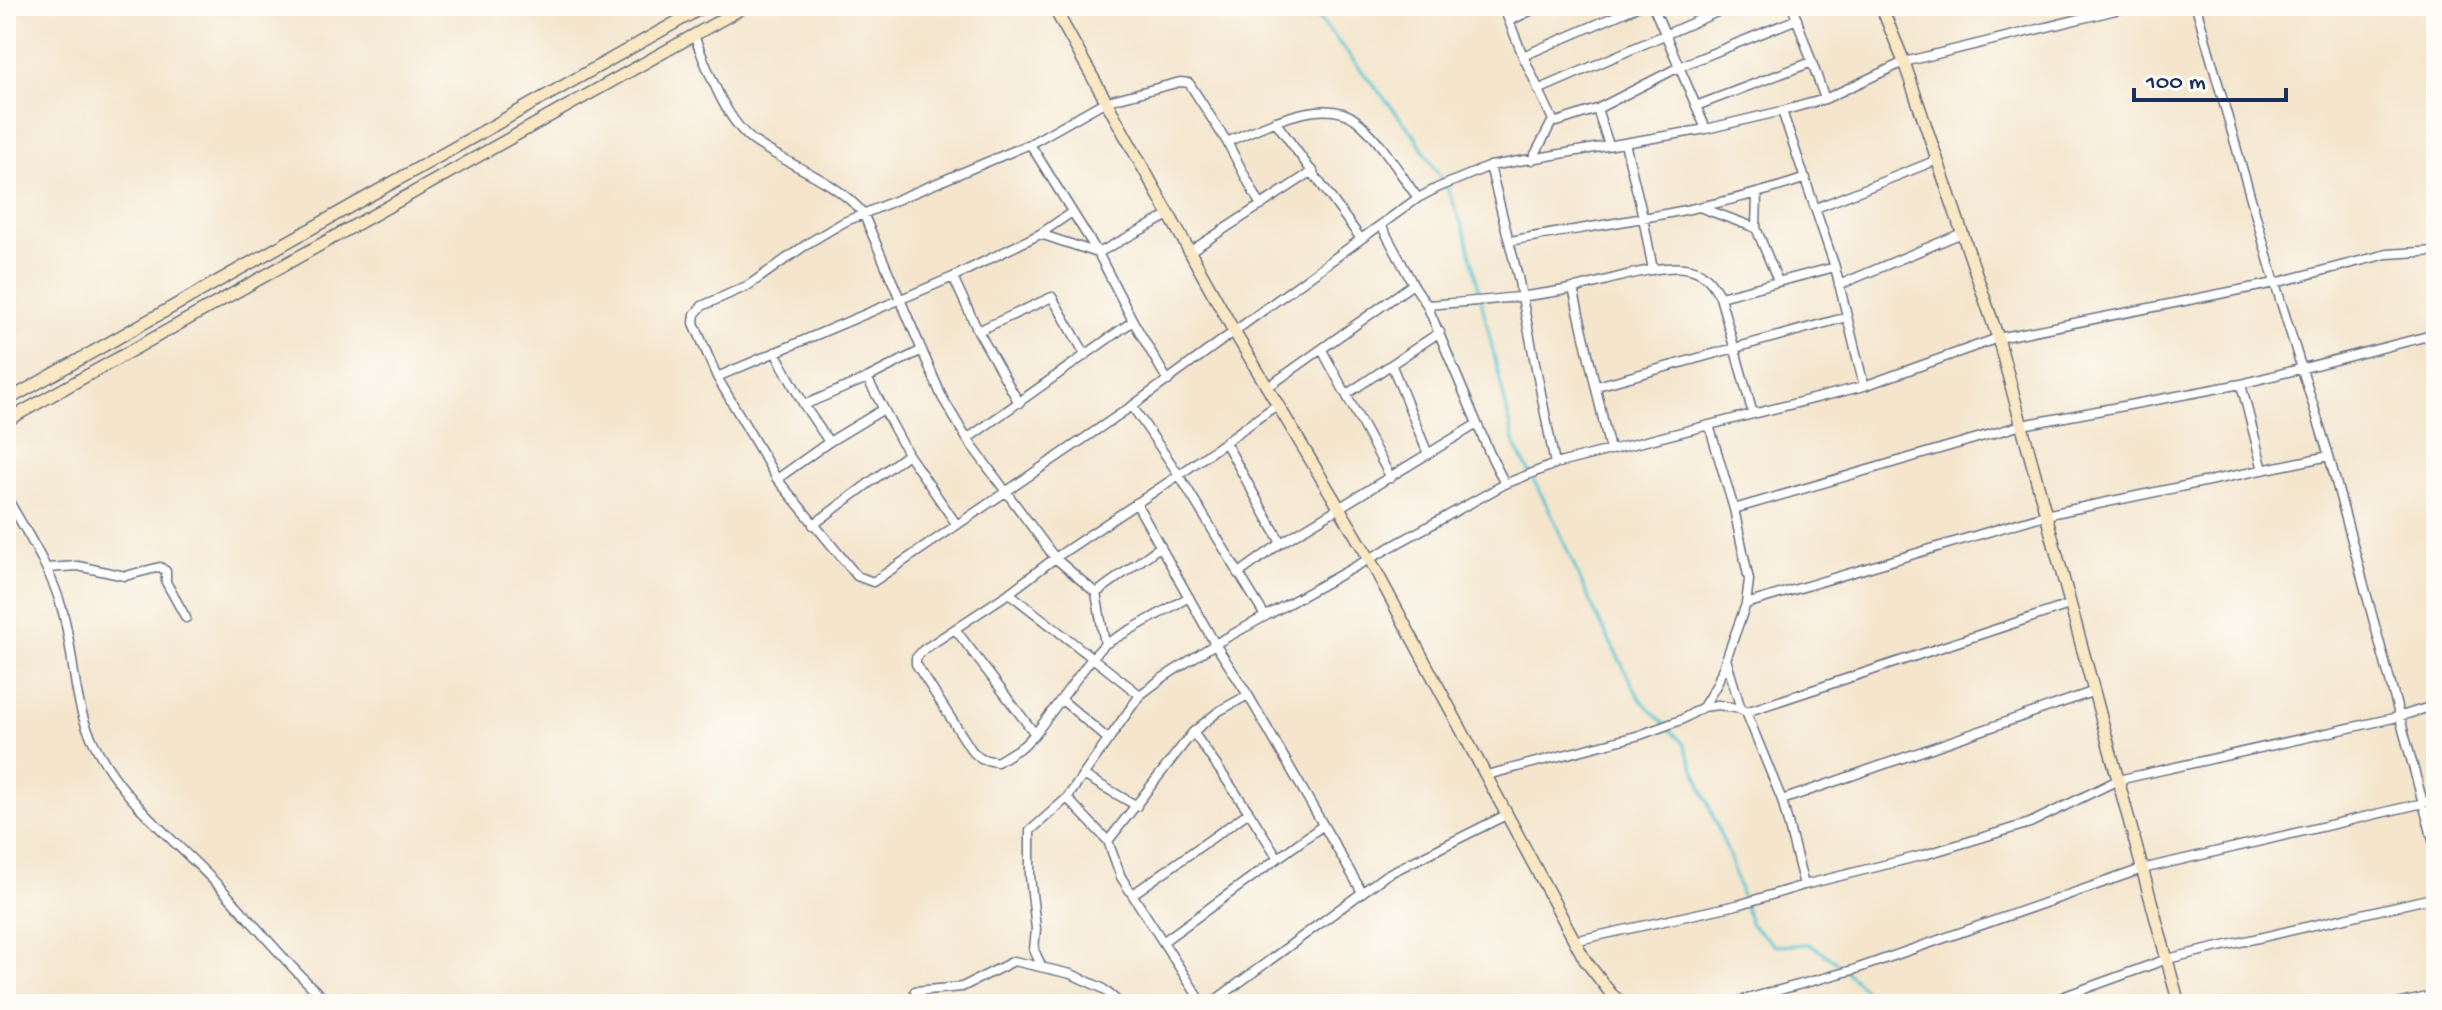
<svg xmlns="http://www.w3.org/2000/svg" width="2442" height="1010" font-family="'Gochi Hand',sans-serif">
<rect width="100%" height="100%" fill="#fdfcf7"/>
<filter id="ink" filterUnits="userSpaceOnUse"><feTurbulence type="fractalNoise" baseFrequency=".0125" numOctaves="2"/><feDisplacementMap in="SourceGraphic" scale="16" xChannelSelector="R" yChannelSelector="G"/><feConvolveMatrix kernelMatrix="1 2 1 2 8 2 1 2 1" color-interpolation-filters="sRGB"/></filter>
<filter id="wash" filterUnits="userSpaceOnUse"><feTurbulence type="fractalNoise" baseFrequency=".006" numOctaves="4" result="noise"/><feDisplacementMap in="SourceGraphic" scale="32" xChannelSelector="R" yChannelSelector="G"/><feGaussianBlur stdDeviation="1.8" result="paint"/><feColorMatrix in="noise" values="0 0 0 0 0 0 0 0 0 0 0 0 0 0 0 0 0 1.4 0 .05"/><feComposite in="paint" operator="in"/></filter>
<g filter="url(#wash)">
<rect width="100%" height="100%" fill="#f4e5cc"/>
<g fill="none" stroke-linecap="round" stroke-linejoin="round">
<!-- stream -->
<path stroke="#58c4d2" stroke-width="3" d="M1309 6 1415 136 1448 190 1466 235 1515 445 1552 515 1595 613 1640 699 1684 744 1730 858 1750 923 1775 946 1809 944 1834 960 1880 1004"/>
</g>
</g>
<g filter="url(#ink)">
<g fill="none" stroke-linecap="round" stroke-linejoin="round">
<defs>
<path id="street" d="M1503 6 1523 56 1553 120 1557 122 1597 109 1681 66 1797 19
M1653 6 1706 129
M1792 6 1825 99
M2196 6 2275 283 2329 456 2436 851
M1509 21 1541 6
M694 36C708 69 725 121 755 142 792 167 833 179 863 213L942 397 967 439 1055 558 1096 593 1105 644
M1523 56 1639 6
M1538 90 1731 6
M1696 106 1812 62
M1597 109 1609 145
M1782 111 1835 267 1864 386
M1275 121 1361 239
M1227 142C1259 128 1324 94 1356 120 1381 140 1399 173 1418 198
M1625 143 1643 217 1653 270
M1030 144 1098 253 1133 321 1168 381
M1532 160 1553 120
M1490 166 1518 277 1555 464
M1261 206 1227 142 1189 83 1180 82 1104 102 1030 144 844 222 810 242 749 285 702 306 695 314 694 323 717 377 777 479 857 576 873 582 1132 406 1361 239 1418 198 1437 188 1490 166 1706 129 1782 111 1825 99 1904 62 2132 6
M1702 208 1756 228 1778 281
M1816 208 1937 160
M1381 225 1413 284 1427 305 1489 452 1505 484
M1756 228 1757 194
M1040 234 1098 253 1169 215
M1509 241C1609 223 1710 211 1806 178
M1189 252 1313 171
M953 277 978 331 1019 403
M1839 285 1962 233
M1573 288 1610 450
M1720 297 1835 267
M1427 305C1477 301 1526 298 1575 288 1605 282 1661 262 1690 269 1705 272 1713 284 1720 297L1753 414
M978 331 1052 297 1085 354
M1322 350 1391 478
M775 352 804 405 829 442 882 410
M1392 366 1428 454
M717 377 953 277 1040 234 1072 212
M867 378 908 454 957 525
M2241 384 2263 470
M1597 386 1847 317
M1268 387 1413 284
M1347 394 1440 332
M804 405 867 378 922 350
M1132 406 1179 475 1265 616
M967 439 1133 321
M1225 442 1281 543
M777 479 829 442
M6 496C26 532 51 569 62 609 73 646 73 694 87 728 116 800 180 842 230 898 263 934 293 971 330 1004
M1136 503 1215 644 1248 695 1362 892
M1734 509 2022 425 2241 384 2436 334
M813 525 908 454
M47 568 78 566 125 576 160 567 166 571V582L186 618
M1238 574 1281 543 1477 424
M1009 593 1140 695
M1096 593 1161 546
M1189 597 1105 644 1092 658 1035 734 1023 746 997 762 981 759 972 751 916 664V658L923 650 1009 593 1055 558 1179 475 1278 404
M1746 604 2045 515 2329 456
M955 629 1035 734
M1726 659 1741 709
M1062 700 1109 740
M1703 707 1717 684 1746 604 1749 580 1734 509 1709 425
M1746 712 2069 605
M1193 732 1249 812 1278 858
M1487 775 1640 735 1681 720 1703 707 1718 705 1741 709 1746 712 1782 800 1804 885
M1085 776 1137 806
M1067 798 1108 841 1121 877 1203 1004
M1782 800 2092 692
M1108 841 1193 732 1219 711 1248 695
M1133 894 1249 812
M1164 941 1322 826
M1574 941 1741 904 1804 885 1924 855 2030 823 2118 780 2398 717 2436 705
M1042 967 1034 950 1036 929 1030 876V831L1067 798 1140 695 1164 677 1215 644 1505 484 1555 464 1864 386 1998 338 2275 283 2387 254 2436 251
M915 991 962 987 1014 961 1071 974 1102 988 1121 1004
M1210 1004 1386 875 1508 814
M1728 1004 1853 970 2142 869 2436 800
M2043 1004 2167 959 2436 897
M2397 1004 2436 995"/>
<path id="secondary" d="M1053 6 1235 333 1369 558 1585 960 1612 995 1624 1004
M1881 6 1904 62 1998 338 2179 1004
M6 401 705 6
M6 421 746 6"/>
</defs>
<!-- street casing -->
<use href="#street" stroke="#676f84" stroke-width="11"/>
<!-- secondary casing -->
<use href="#secondary" stroke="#676f84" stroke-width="14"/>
<!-- street -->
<use href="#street" stroke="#fff" stroke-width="8"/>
<!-- secondary -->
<use href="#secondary" stroke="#fae7c3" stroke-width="11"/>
</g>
</g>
<!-- margin -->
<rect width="2442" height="1010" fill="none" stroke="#fdfcf7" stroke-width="32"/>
<!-- scale -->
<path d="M2134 88v12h152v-12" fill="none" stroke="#1b2f5e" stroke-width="4"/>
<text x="2146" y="88" font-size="24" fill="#1b2f5e" stroke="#fdfcf7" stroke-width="6" paint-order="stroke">100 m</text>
</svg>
